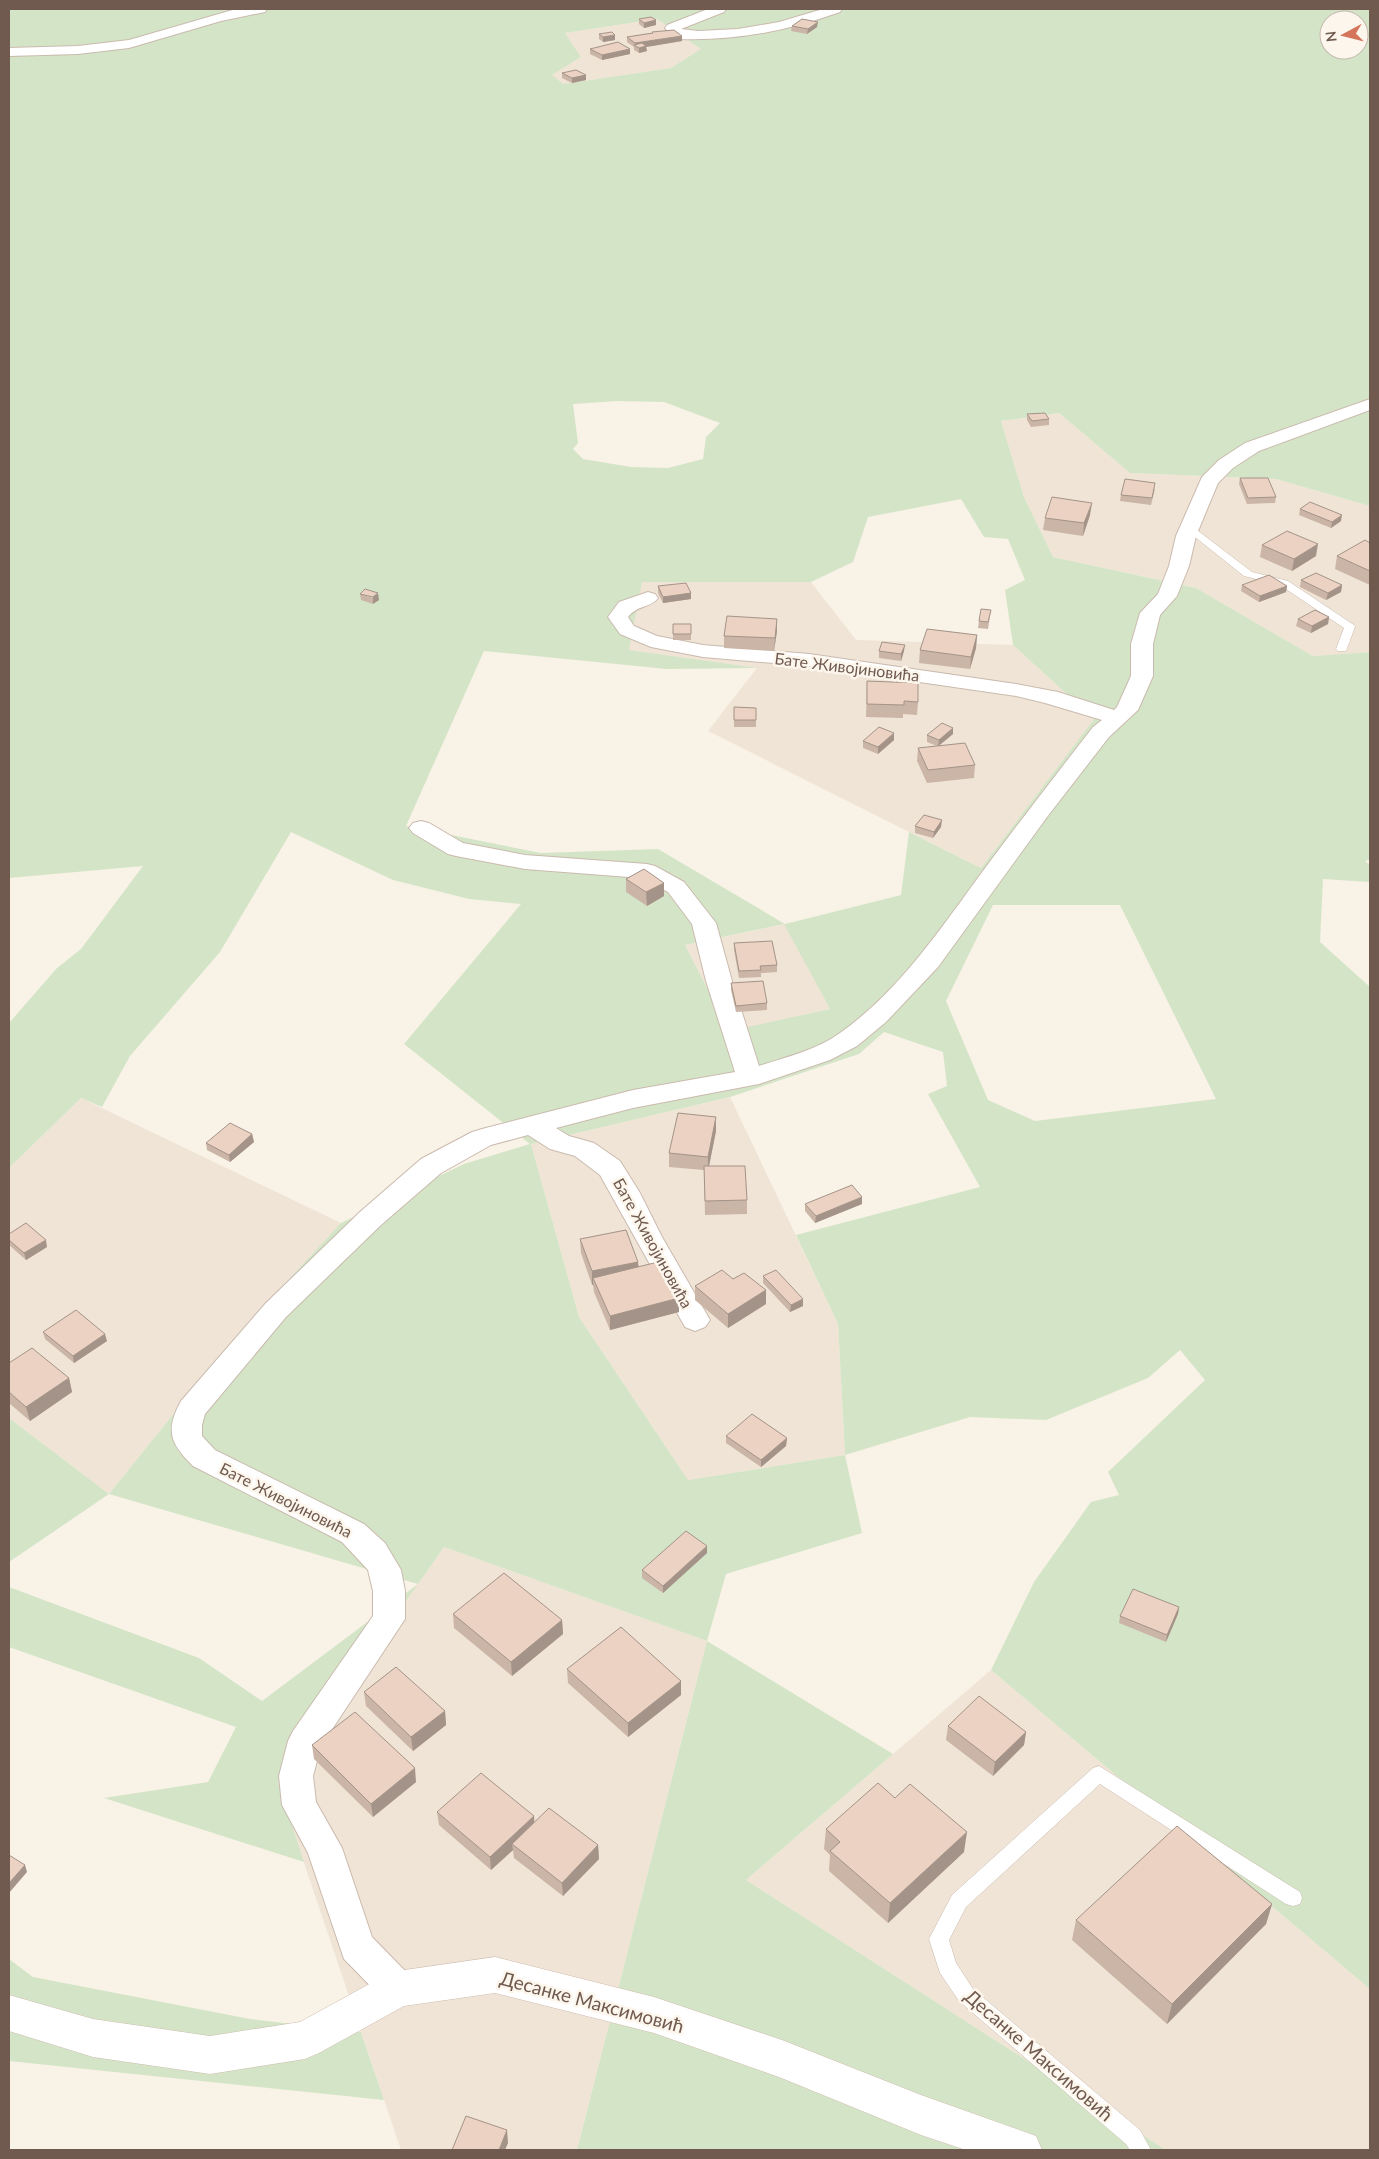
<svg xmlns="http://www.w3.org/2000/svg" width="1379" height="2159" font-family="Lato,sans-serif">
<rect width="100%" height="100%" fill="#f9f2e7"/>
<!-- residential -->
<path fill="#f0e4d6" d="M657 19 702 49 671 68 563 84 551 75 581 57 565 33Z
M1059 413 1130 473 1276 479 1370 506V652L1313 656 1196 588 1053 557 1024 497 1001 421Z
M642 582H811L856 640 1013 645 1094 719 981 868 708 731 757 668 628 650Z
M785 924 830 1009 729 1032 685 945Z
M730 1097 838 1324 845 1455 688 1480 579 1317 531 1144Z
M81 1098 341 1223 237 1335 109 1494 9 1418V1168Z
M444 1547 707 1641 577 2150H401L277 1783Z
M991 1670 1370 1989V2150H1166L746 1880Z"/>
<!-- green -->
<path fill="#d4e5c7" fill-rule="evenodd" d="M9 9H1370V506L1276 479 1130 473 1059 413 1001 421 1024 497 1053 557 1196 588 1313 656 1370 652V859L1365 861 1370 865V882L1323 879 1320 942 1370 987V1989L991 1670 1034 1582 1091 1502 1119 1495 1108 1472 1205 1380 1180 1350 1148 1378 1046 1420 970 1417 845 1455 862 1533 726 1574 707 1641 893 1754 746 1880 1166 2150H577L707 1641 444 1547 278 1783 304 1862 104 1798 208 1782 236 1727 9 1647V1587L199 1658 262 1701 418 1584 109 1494 9 1562V1418L109 1494 237 1335 341 1223 464 1164 530 1144 404 1044 521 904 469 899 393 880 291 832 220 952 130 1056 102 1107 81 1098 9 1168V1023L57 968 81 949 143 866 9 878ZM657 19 701 49 671 68 563 84 552 75 581 57 565 33ZM1329 20H1359V50H1329ZM617 401 664 402 720 423 706 437 703 459 668 468 631 467 583 459 573 449 578 443 573 404ZM961 499 984 537 1008 539 1025 580 1005 590 1013 645 1094 719 981 868 909 832 901 895 785 924 658 849 541 853 406 826 484 651 667 669 758 668 629 650 642 582H811L853 562 868 517ZM993 905H1120L1216 1099 1035 1121 988 1100 946 1001ZM784 924 830 1009 729 1031 685 945ZM884 1032 943 1052 947 1086 928 1094 980 1187 796 1235 838 1324 845 1455 688 1480 579 1317 531 1144 730 1097 859 1054Z
M9 1959 33 1977 250 2019 361 2032 384 2100 9 2061Z"/>
<g fill="none" stroke-linecap="round" stroke-linejoin="round">
<defs>
<path id="lane" d="M1189 524 1252 572 1288 581 1354 625 1355 627 1346 651H1338L1336 649 1344 628 1280 585 1244 576 1185 529 1184 527Z
M1099 1766 1300 1892 1302 1898 1300 1904 1293 1906 1286 1904 1100 1784 966 1907 949 1940 956 1963 973 1989 1140 2130 1151 2150H1130L1126 2144 959 2001 940 1973 929 1939 952 1895 1093 1768Z"/>
<path id="street" d="M236 9H267L265 12 221 21 129 48 78 54 9 56V48L78 46 129 40Z
M708 9H726L724 12 681 29 698 31 738 29 779 22 823 9H842L840 12C788 31 734 41 679 39L674 38 665 28 667 25Z
M1370 399V410L1259 451 1233 468 1218 483 1196 536 1189 566 1177 596 1160 615 1153 644V676L1138 710 1109 737 1047 817 938 967 886 1022 857 1046 830 1060 759 1084 633 1108 556 1128 569 1136 594 1143 620 1161 640 1193 662 1237 710 1320 705 1327 695 1331 685 1327 600 1175 575 1156 550 1149 528 1135 491 1145 441 1173 381 1225 286 1317 205 1414 202 1425V1436L215 1450 364 1524 385 1543 401 1570 405 1591V1619L321 1746 313 1776 316 1802 342 1848 372 1937 411 1977 417 1989 411 2001 398 2006 385 2001 344 1959 308 1853 282 1805 279 1776 288 1741 293 1731 373 1616V1591L368 1570 342 1542 193 1466C170 1444 165 1430 181 1401L266 1303 361 1211 421 1159 472 1132 482 1129 633 1090 735 1072 706 981 692 924 668 892 642 878 525 869 456 856 448 854 413 833 409 828 413 823 421 821 429 823 463 843 525 855 647 864 655 866 684 882 716 923 732 981 759 1066C786 1057 817 1050 840 1033 898 992 939 931 980 875 1017 825 1055 776 1093 727L1102 720 1045 703 1016 696 809 666 703 657 651 647 620 634 608 617 619 602 648 592 655 594 658 598C651 608 637 605 628 617L634 626 657 636 703 645 809 654 1016 684 1058 692 1114 710 1117 707 1131 676V644L1140 613 1158 594 1169 566 1176 536 1202 477 1219 460 1245 443Z"/>
<path id="secondary" d="M495 1957 654 1997 782 2040 921 2095 1036 2136 1042 2150H966L921 2135 779 2077 654 2033 495 1993 404 2006 319 2053 305 2059 210 2074 93 2057 9 2031V1995L93 2019 210 2036 300 2022 384 1976 398 1971Z"/>
</defs>
<!-- lane casing -->
<use href="#lane" stroke="#cabaae" stroke-width="1"/>
<!-- street casing -->
<use href="#street" stroke="#cabaae" stroke-width="2"/>
<!-- secondary casing -->
<use href="#secondary" stroke="#cebcaf" stroke-width="1"/>
<!-- lane -->
<use href="#lane" fill="#fff" fill-rule="evenodd"/>
<!-- street -->
<use href="#street" fill="#fff" fill-rule="evenodd"/>
<!-- secondary -->
<use href="#secondary" fill="#fff" fill-rule="evenodd"/>
</g>
<!-- wall -->
<path fill="#cab5a7" d="M639 19 656 20V25L644 28 639 24Z
M792 26 817 27 807 34 791 31Z
M652 32 682 41 646 47 647 51 639 53 634 50V47L627 42V37L652 33Z
M599 34 615 35V40L603 42 599 39Z
M590 49 630 54 602 60 590 54Z
M562 73 586 75V80L572 83 562 78Z
M1027 414 1049 419V425L1031 427 1027 420Z
M1240 478 1276 497 1275 503 1247 504 1239 484Z
M1155 489 1151 505 1120 501 1121 495Z
M1300 509 1341 521 1331 528 1299 515Z
M1090 515 1083 536 1043 530 1045 518Z
M1370 543V585L1335 569 1337 556Z
M1262 545 1316 556 1292 571 1260 557Z
M1301 580 1342 585 1341 592 1326 600 1300 587Z
M1242 585 1287 586 1286 592 1259 602 1241 591Z
M658 586 691 599 663 603 658 593Z
M360 594 379 600 373 604 361 600Z
M991 610 988 629 978 628 979 621Z
M1329 617 1328 624 1311 633 1296 626 1298 619Z
M777 619V631L774 651 724 648V636Z
M691 624V640H673V634Z
M977 635 976 648 970 669 919 663 920 650Z
M879 651H904L901 661 879 658Z
M867 681 918 702 917 715 903 714V718L866 717Z
M734 707 756 708V727H734Z
M953 734 939 746 975 765 974 778 927 783 917 761 918 748 937 746 927 742V735Z
M894 740 878 754 863 748V741Z
M915 826 941 827 933 838 915 833Z
M626 879 664 883V896L647 906 626 892Z
M734 943 777 965V972L761 973V977L739 978 734 950Z
M731 983 767 1003V1010L736 1012 731 990Z
M716 1117V1131L709 1166 747 1200V1214L705 1215 704 1170 669 1167V1153Z
M252 1134 254 1142 230 1162 207 1150 206 1143Z
M805 1204H862L815 1223 805 1211Z
M9 1234 47 1247 26 1260 9 1245Z
M580 1239 638 1262 639 1267 679 1298V1312L610 1330 594 1292 593 1285H592L581 1253Z
M763 1276 803 1306 790 1312 763 1283Z
M733 1279 766 1290V1304L728 1328 695 1300V1286Z
M43 1332 107 1341 74 1363 45 1339Z
M9 1363 69 1378 72 1392 30 1421 9 1403Z
M726 1436 787 1438 786 1446 761 1467 726 1443Z
M707 1553 663 1593 642 1578V1570Z
M1179 1607 1178 1614 1166 1642 1119 1623 1120 1616Z
M453 1614 562 1620 563 1634 512 1676 454 1628Z
M567 1669 681 1695 628 1737 568 1683Z
M364 1692 445 1711 446 1725 413 1751 366 1706Z
M948 1726 1026 1732 1024 1745 993 1776 946 1740Z
M312 1745 416 1782 373 1817 314 1759Z
M895 1798 964 1852 888 1923 829 1871 830 1855 824 1849 826 1829Z
M437 1812 534 1816V1823L598 1845 599 1859 563 1896 514 1858 513 1850 491 1870 439 1825Z
M1272 1904 1266 1924 1167 2024 1072 1940 1076 1920Z"/>
<!-- shaded-wall -->
<path fill="#a49388" d="M656 20V25L644 28V23Z
M818 22 817 27 807 34 808 29Z
M615 35V40L603 42V37Z
M682 36V41L646 47 647 51 639 53V48L635 46V43Z
M630 49V54L602 60V55Z
M586 75V80L572 83V78Z
M1092 503 1090 515 1083 536 1084 523Z
M1342 515 1341 521 1331 528 1332 522Z
M1318 544 1316 556 1292 571 1294 559Z
M1342 585 1341 592 1326 600 1328 593Z
M1287 586 1286 592 1259 602 1260 596Z
M378 593 379 600 373 604V597Z
M691 593V599L663 603V597Z
M1329 617 1328 624 1311 633 1312 626Z
M777 619V631L774 651 775 638Z
M977 635 976 648 970 669 971 657Z
M905 645 904 651 901 661V654Z
M953 728V734L938 746 939 740Z
M894 733V740L878 754V747Z
M942 820 941 827 933 838 934 832Z
M664 883V896L647 906 646 892Z
M716 1117V1131L708 1171V1157Z
M252 1134 254 1142 230 1162 229 1155Z
M862 1197V1204L815 1223 816 1216Z
M46 1240 47 1247 26 1260 24 1253Z
M638 1262 639 1276 593 1278V1285H592V1271Z
M766 1290V1304L728 1328V1314Z
M679 1298V1312L610 1330V1316Z
M803 1299V1306L790 1312 791 1305Z
M105 1334 107 1341 74 1363 73 1356Z
M69 1378 72 1392 30 1421 26 1407Z
M787 1438 786 1446 761 1467V1460Z
M707 1546V1553L663 1593V1586Z
M1179 1607 1178 1614 1166 1642 1167 1635Z
M562 1620 563 1634 512 1676 511 1662Z
M681 1681V1695L628 1737V1723Z
M445 1711 446 1725 413 1751 411 1737Z
M1026 1732 1024 1745 993 1776 995 1762Z
M415 1768 416 1782 373 1817 371 1804Z
M534 1816 535 1830 512 1844 513 1850 491 1870 490 1857Z
M967 1832 964 1852 888 1923 890 1903Z
M598 1845 599 1859 563 1896 562 1883Z
M25 1865 27 1872 9 1893V1883Z
M1272 1904 1266 1924 1167 2024 1172 2004Z
M507 2130 508 2143 505 2150H499Z"/>
<!-- building -->
<path fill="#ebd2c2" stroke="#a49388" d="M651 17 656 20 644 23 639 19Z
M802 19 818 22 808 29 792 26Z
M674 30 682 36 635 43 627 37 653 33 652 32Z
M612 32 615 35 603 37 599 34Z
M618 42 630 49 602 55 590 49Z
M642 43 646 46 639 48 634 45Z
M576 70 586 75 572 78 562 73Z
M1045 413 1049 419 1032 421 1027 414Z
M1240 478H1268L1276 497 1248 498Z
M1125 479 1155 483 1152 498 1121 495Z
M1052 497 1092 503 1084 523 1045 518Z
M1310 502 1342 515 1332 522 1300 509Z
M1287 531 1318 544 1294 559 1262 545Z
M1365 540 1370 543V571L1337 556Z
M1316 573 1342 585 1328 593 1301 580Z
M1269 575 1287 586 1260 596 1242 585Z
M686 583 691 593 663 597 658 586Z
M365 589 378 593 373 597 360 594Z
M981 609 991 610 988 622 979 621Z
M1315 610 1329 617 1312 626 1298 619Z
M727 616 777 619 775 638 724 636Z
M673 624H691V634H673Z
M927 629 977 635 971 657 920 650Z
M882 642 905 645 901 654 879 651Z
M867 681 918 683V702L904 701V705L867 704Z
M734 707 756 708V720H734Z
M942 723 953 728 939 740 927 735Z
M879 727 894 733 878 747 863 741Z
M965 743 975 765 928 770 918 748Z
M924 815 942 820 934 832 915 826Z
M644 869 664 883 646 892 626 879Z
M772 941 777 965 760 966 761 970 739 971 734 943Z
M763 981 767 1003 736 1006 731 983Z
M678 1113 716 1117 708 1157 669 1153Z
M230 1123 252 1134 229 1155 206 1143Z
M704 1166H745L747 1200 705 1201Z
M852 1185 862 1197 816 1216 805 1204Z
M26 1223 46 1240 24 1253 9 1240V1234Z
M626 1230 638 1262 592 1271 580 1239Z
M662 1261 679 1298 610 1316 593 1278Z
M722 1270 733 1279 744 1273 766 1290 728 1314 695 1286Z
M776 1270 803 1299 791 1305 763 1276Z
M76 1310 105 1334 73 1356 43 1332Z
M32 1348 69 1378 26 1407 9 1392V1363Z
M752 1414 787 1438 761 1460 726 1436Z
M686 1531 707 1546 663 1586 642 1570Z
M504 1573 562 1620 511 1662 453 1614Z
M1133 1589 1179 1607 1167 1635 1120 1616Z
M621 1627 681 1681 628 1723 567 1669Z
M396 1667 445 1711 411 1737 364 1692Z
M979 1696 1026 1732 995 1762 948 1726Z
M355 1712 415 1768 371 1804 312 1745Z
M481 1773 534 1816 490 1857 437 1812Z
M878 1783 895 1798 910 1784 967 1832 890 1903 830 1851 840 1842 826 1829Z
M549 1808 598 1845 562 1883 512 1844Z
M1177 1826 1272 1904 1172 2004 1076 1920Z
M9 1855 25 1865 9 1883Z
M466 2116 507 2130 499 2150H452Z"/>
<g text-anchor="middle" stroke-width="5" stroke-linejoin="round" paint-order="stroke">
<!-- street labels -->
<g font-size="16" fill="#705a4f" stroke="#fdf6ed">
<text transform="translate(847 667) rotate(7)" y="6">Бате Живојиновића</text>
<text transform="translate(653 1243) rotate(61)" y="6">Бате Живојиновића</text>
<text transform="translate(286 1500) rotate(27)" y="6">Бате Живојиновића</text>
</g>
<!-- near-street labels -->
<g font-size="19" fill="#705a4f" stroke="#fdf6ed">
<text transform="translate(592 2002) rotate(15)" y="7">Десанке Максимовић</text>
<text transform="translate(1039 2055) rotate(41)" y="7">Десанке Максимовић</text>
</g>
</g>
<!-- border -->
<rect width="1379" height="2159" fill="none" stroke="#705a4f" stroke-width="20"/>
<!-- north arrow -->
<g transform="translate(1344 35) rotate(263)"><circle r="24" fill="#fdf6ed" stroke="#c5b8ae"/>
<path d="M0-4L9 19L0 12L-9 19Z" fill="#d4745b"/>
<text y="-8" font-size="14" font-weight="bold" text-anchor="middle" fill="#705a4f">N</text>
</g>
</svg>
